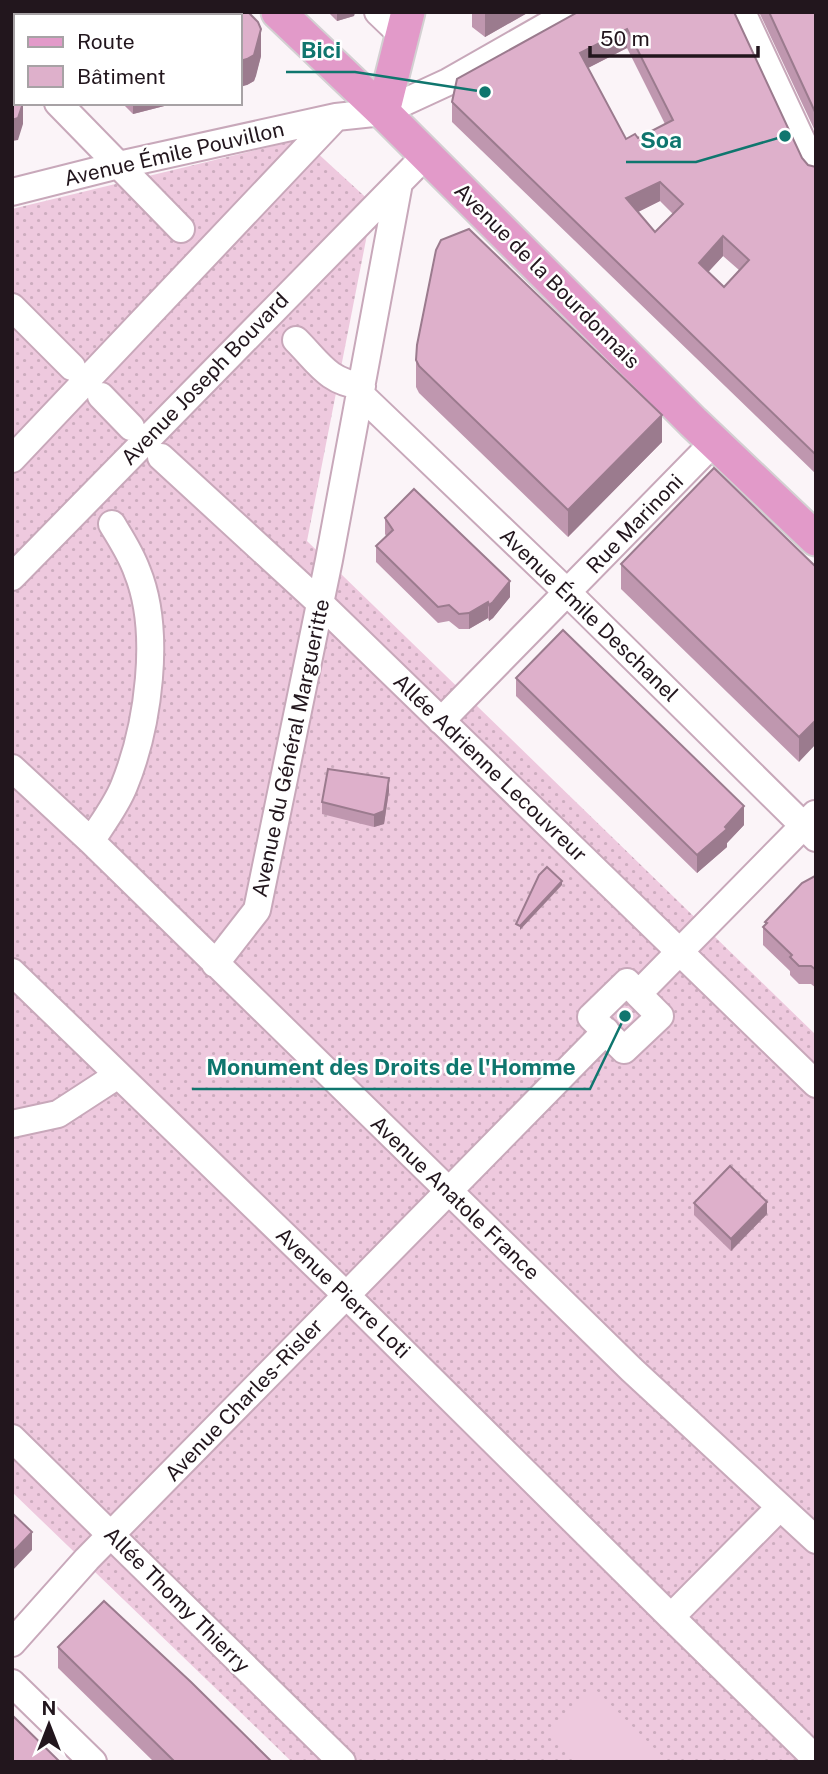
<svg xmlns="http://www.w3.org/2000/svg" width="828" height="1774" font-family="'Public Sans',sans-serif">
<defs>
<pattern id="grass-dots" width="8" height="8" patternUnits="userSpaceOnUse" patternTransform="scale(1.75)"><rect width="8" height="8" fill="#eec9de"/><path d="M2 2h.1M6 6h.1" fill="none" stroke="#ccacbe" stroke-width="1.8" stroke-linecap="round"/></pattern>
</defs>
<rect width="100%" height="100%" fill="#fbf4f8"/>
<!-- grass -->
<path fill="url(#grass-dots)" d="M302 139 373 204 307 541 816 1035V1762H292L12 1492V209Z"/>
<!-- pitch -->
<path fill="#eec9de" d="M592 1686 668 1762H580L548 1730Z"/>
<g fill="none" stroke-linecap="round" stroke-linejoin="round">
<defs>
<path id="minor" d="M378 12 402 35
M742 12 816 171
M12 58 16 62
M58 103 181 229
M12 192 119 165 336 117 383 112 448 82 571 12
M12 307 72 367
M296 340C319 363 328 382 362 386
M360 394 568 593 816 838
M101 396 131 427
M161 457 320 603 816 1084
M12 459 336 117
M12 577 426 155
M441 721 714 442
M12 768 91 841 632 1370 816 1540
M91 841C102 824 116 806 124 786 148 727 162 632 137 571 131 554 121 539 112 524
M215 964 257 910 329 560 399 183
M12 972 346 1295 671 1617
M638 994 660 1016 624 1050 591 1017 627 982 638 994 815 814
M12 1124 58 1114 118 1075
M12 1438 342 1762
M780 1507 671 1617 816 1759
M12 1643 87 1559 606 1031
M12 1683 93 1762"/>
<path id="major" d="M278 12 383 112 693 422 816 539
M383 112 408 12"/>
</defs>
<!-- minor casing -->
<use href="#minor" stroke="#c8a8ba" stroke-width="30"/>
<!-- major casing -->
<use href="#major" stroke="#d3d0d2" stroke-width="37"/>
<!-- minor -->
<use href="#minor" stroke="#fff" stroke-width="26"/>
<!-- major -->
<use href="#major" stroke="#e29ac9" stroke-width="33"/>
</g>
<!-- wall -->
<path fill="#bf97af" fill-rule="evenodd" d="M28 12H248L261 56 254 81 247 85 240 16H32Z
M328 12H355L354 16 337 21Z
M472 12H529L485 37 472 27Z
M578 12H734L802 158 808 165 816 167V474L452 122V102ZM627 48 665 124 638 138 626 139 588 68ZM660 201 673 214 655 232 638 212ZM723 256 739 270 724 287 708 272Z
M759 12H816V133Z
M122 103H176L133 114Z
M416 360 662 442 568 537 419 393 416 387Z
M385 518 510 597 493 618 489 621 488 618 469 629H459L449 621 438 623 376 562V546L386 536 385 534Z
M621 564 816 567 799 762 621 589Z
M516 678 744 825 727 843V847L697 873 516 696Z
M389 791 384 824 374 827 322 814V802Z
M816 877V988L811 984H799L790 975V971L763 945V927L765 925V922Z
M694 1203 767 1214 731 1251 694 1215Z
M58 1647 272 1762H154L58 1668Z"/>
<!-- shaded-wall -->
<path fill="#9b7b8e" d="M337 12H355L354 16 337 21Z
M489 12H529L485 37V14Z
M261 29V56L256 76 254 81 247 85 240 87V61Z
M627 29V48L580 72V53Z
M23 103V124L18 140 12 141V120Z
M133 103H176L133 114Z
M660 182V201L626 218V198Z
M723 236V256L699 282V263Z
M662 415V442L568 537V510Z
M510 581V597L493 618 489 621V605Z
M488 602V618L469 629V613Z
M816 720V744L799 762V737Z
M389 778V791L384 824 374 827V815Z
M744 806V825L727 843V847L697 873V855Z
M562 881V885L520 930V926Z
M767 1202V1214L731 1251V1239Z
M32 1532V1550L12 1571V1553Z"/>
<!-- building -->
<path fill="#deb0cb" stroke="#9b7b8e" stroke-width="2" fill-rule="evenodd" d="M55 12H248L258 22 261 29 254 55 247 59 240 61V16H59Z
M578 12H734L802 158 808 165 816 167V455L452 102 457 79ZM627 29 673 120 638 138 635 134 626 139 580 53ZM660 182 683 204 655 232 626 198ZM723 236 749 260 724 287 699 263Z
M769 12H816V114Z
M12 92 16 96V103H23L18 118 12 120Z
M469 229 662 415 568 510 419 366 416 360 417 345 436 250 441 240Z
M714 468 816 567V720L799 737 621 564Z
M414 489 510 581 493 602 489 605 488 602 469 613 459 614 449 605 438 607 376 546 393 530 385 518Z
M563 630 744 806 725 827 727 829 697 855 516 678Z
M328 769 389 778 384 811 374 815 322 802Z
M547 867 562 881 520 926 516 924 539 875Z
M815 876 816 877V970L811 966H799L790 957 792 955 763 927 767 923 765 922 802 883Z
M730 1166 767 1202 731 1239 694 1203Z
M12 1513 32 1532 12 1553Z
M104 1601 191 1682 272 1762H175L58 1647Z
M12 1715 60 1762H12Z"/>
<g text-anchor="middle" stroke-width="5" stroke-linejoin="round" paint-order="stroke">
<!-- street labels -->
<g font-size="21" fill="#22161d" stroke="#fff">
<text transform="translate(174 154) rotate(-13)" y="7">Avenue Émile Pouvillon</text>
<text transform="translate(547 276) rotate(45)" y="7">Avenue de la Bourdonnais</text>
<text transform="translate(205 379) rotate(-46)" y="7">Avenue Joseph Bouvard</text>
<text transform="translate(635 524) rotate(-46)" y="7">Rue Marinoni</text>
<text transform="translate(589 615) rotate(44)" y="7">Avenue Émile Deschanel</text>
<text transform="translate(291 748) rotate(-78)" y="7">Avenue du Général Margueritte</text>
<text transform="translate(490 768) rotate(44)" y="7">Allée Adrienne Lecouvreur</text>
<text transform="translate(455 1198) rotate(44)" y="7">Avenue Anatole France</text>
<text transform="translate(343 1293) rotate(44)" y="7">Avenue Pierre Loti</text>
<text transform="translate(244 1400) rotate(-46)" y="7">Avenue Charles-Risler</text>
<text transform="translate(177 1600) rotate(45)" y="7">Allée Thomy Thierry</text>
</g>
</g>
<!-- callouts -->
<path fill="none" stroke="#0f766e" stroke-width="2.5" d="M485 92L355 72H286M785 136L696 162H626M625 1016L590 1089H192"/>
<g fill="#0f766e" stroke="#fff" stroke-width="2.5">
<circle cx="485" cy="92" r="7"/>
<circle cx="785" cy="136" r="7"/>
<circle cx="625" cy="1016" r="7"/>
</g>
<g font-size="23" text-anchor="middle" font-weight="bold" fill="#0f766e" stroke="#fff" stroke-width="5" stroke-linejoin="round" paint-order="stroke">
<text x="321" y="58">Bici</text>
<text x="661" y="148">Soa</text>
<text x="391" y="1075">Monument des Droits de l'Homme</text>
</g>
<!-- border -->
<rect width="828" height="1774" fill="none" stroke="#22161d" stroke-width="28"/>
<!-- legend -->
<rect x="14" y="14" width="228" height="91" fill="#ffffff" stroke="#a7a2a5" stroke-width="2"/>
<rect x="28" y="37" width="35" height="10" fill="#e29ac9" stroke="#a7a2a5" stroke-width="2"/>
<text x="77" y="49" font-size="21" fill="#22161d">Route</text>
<rect x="28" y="66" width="35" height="21" fill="#deb0cb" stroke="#a7a2a5" stroke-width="2"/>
<text x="77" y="84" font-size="21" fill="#22161d">Bâtiment</text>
<!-- north arrow -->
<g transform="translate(49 1725)" stroke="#ffffff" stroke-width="5" paint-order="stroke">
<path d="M0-5L12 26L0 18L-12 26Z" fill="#22161d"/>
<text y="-10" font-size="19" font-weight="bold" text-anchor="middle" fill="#22161d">N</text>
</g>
<!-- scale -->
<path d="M590 46v10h168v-10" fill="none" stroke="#22161d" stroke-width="3.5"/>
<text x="600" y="46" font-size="21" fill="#22161d" stroke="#ffffff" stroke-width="5" paint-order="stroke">50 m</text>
</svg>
